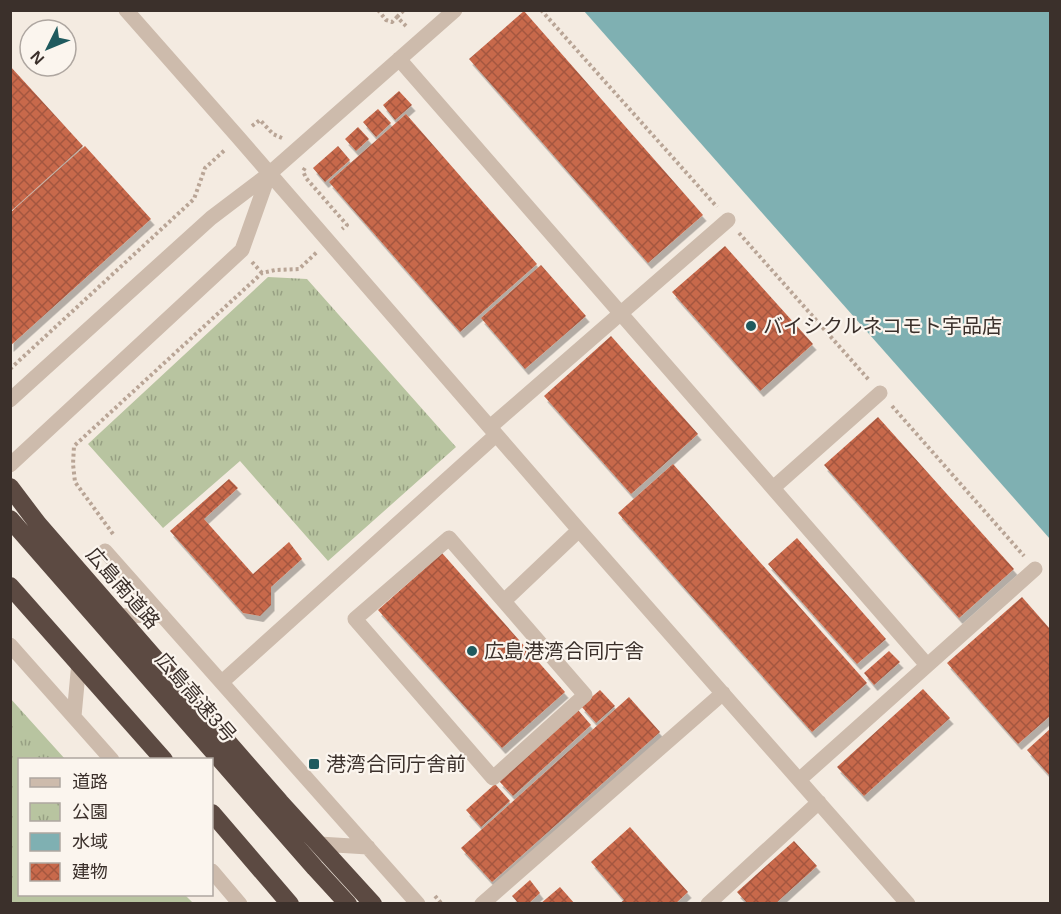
<svg xmlns="http://www.w3.org/2000/svg" width="1061" height="914" font-family="Arial,'Noto Sans JP',sans-serif">
<defs>
<pattern id="park-tufts" width="24" height="20" patternUnits="userSpaceOnUse" patternTransform="scale(1.5)"><rect width="24" height="20" fill="#b8c4a0"/><path d="M3 7l-1-3M5 7V3M7 7l1-3M15 17l-1-3M17 17v-4M19 17l1-3" fill="none" stroke="#97a083"/></pattern>
<pattern id="building-cross-hatch" width="8" height="8" patternUnits="userSpaceOnUse" patternTransform="scale(1.5)"><rect width="8" height="8" fill="#c8694b"/><path d="M0 0l8 8M0 8l8-8" fill="none" stroke="#a4573f"/></pattern>
<filter id="shadow"><feDropShadow dx="3.5" dy="6" stdDeviation="0" flood-color="#0004"/></filter>
</defs>
<rect width="100%" height="100%" fill="#f4ebe1"/>
<!-- park -->
<path fill="url(#park-tufts)" d="M268 277 307 279 456 447 328 561 240 461 163 528 88 444Z
M10 698 65 759 20 760V894L185 895 193 903H11Z"/>
<!-- water -->
<path fill="#7fb0b2" d="M584 11H1050V539Z"/>
<!-- building -->
<path fill="url(#building-cross-hatch)" filter="url(#shadow)" d="M524 11 703 215 648 263 469 59Z
M10 66 83 146 10 212Z
M399 91 412 105 395 120 383 105Z
M378 109 391 123 376 137 363 122Z
M406 114 537 264 460 332 329 182Z
M358 127 369 139 356 151 345 139Z
M85 146 151 219 10 346V213Z
M338 146 350 160 325 182 313 168Z
M725 246 813 344 760 391 672 292Z
M541 265 586 316 525 369 481 318Z
M611 336 698 434 631 494 544 396Z
M878 417 1014 569 959 618 824 465Z
M673 464 867 683 812 732 618 513Z
M229 479 238 488 204 519 253 574 289 542 302 559 271 587V605L260 616 243 613 170 531Z
M797 538 886 639 857 664 768 564Z
M442 553 565 692 502 748 378 610Z
M1022 597 1050 629V716L1018 744 947 663Z
M889 651 900 662 874 685 864 673Z
M923 689 950 718 864 796 837 767Z
M600 690 615 706 596 723 581 706Z
M629 697 660 732 492 882 461 848Z
M578 710 591 725 513 796 499 781Z
M1050 729V776L1027 750Z
M495 784 510 801 481 827 466 810Z
M630 827 688 892 675 904H619L624 900 591 862Z
M794 841 817 866 775 904H748L737 892Z
M530 880 540 893 528 904H519L512 896Z
M560 887 575 904H540Z"/>
<g fill="none" stroke-linecap="round" stroke-linejoin="round">
<!-- path -->
<path stroke="#b9a596" stroke-width="4" stroke-dasharray="3 3" stroke-linecap="butt" d="M378 10 386 20 392 22 397 17 406 26
M541 10 717 207
M397 17 404 10
M252 126 260 120 273 134 282 138
M305 168 303 171 306 178 347 225 342 229
M739 233 869 380
M252 262 262 273
M10 369 194 199 205 168 226 149
M892 406 1024 556
M113 534 75 482 73 464 74 446 262 273 275 270 299 269 317 252
M435 896 442 904"/>
<!-- minor -->
<path stroke="#cdbbac" stroke-width="15" d="M126 10 238 137 579 530 908 904
M399 59 927 665
M10 400 211 218 269 174 455 10
M490 427 728 220
M10 465 242 250 269 174
M773 488 880 393
M449 538 585 695 493 778 355 619Z
M105 551 418 904
M504 601 579 530
M118 616 162 615
M10 645 112 760
M222 682 496 435
M74 716 79 662
M799 780 1035 569
M319 844 368 847
M212 871 240 904
M482 904 723 693
M708 904 819 802"/>
<!-- highway -->
<path stroke="#5c4a42" stroke-width="18" d="M10 487 38 524 280 802 373 904
M10 519 315 868 348 904
M10 586 164 760
M212 813 290 904"/>
</g>
<!-- markers -->
<g fill="#1f5a5e" stroke="#fbf5ee" stroke-width="2">
<circle cx="751" cy="326" r="6"/>
<circle cx="472" cy="651" r="6"/>
<rect x="308" y="758" width="12" height="12" rx="3"/>
</g>
<g text-anchor="middle" stroke-width="4.5" stroke-linejoin="round" paint-order="stroke">
<!-- poi labels -->
<g font-size="20" fill="#3b302b" stroke="#fbf5ee" text-anchor="start">
<text x="763" y="333">バイシクルネコモト宇品店</text>
<text x="484" y="658">広島港湾合同庁舎</text>
<text x="326" y="771">港湾合同庁舎前</text>
</g>
<!-- street labels -->
<g font-size="20" fill="#3b302b" stroke="#fbf5ee">
<text transform="translate(123 588) rotate(49)" y="7">広島南道路</text>
<text transform="translate(196 697) rotate(49)" y="7">広島高速3号</text>
</g>
</g>
<!-- border -->
<rect width="1061" height="914" fill="none" stroke="#3b302b" stroke-width="24"/>
<!-- legend -->
<rect x="18" y="758" width="195" height="138" fill="#fbf5ee" stroke="#aea6a0" stroke-width="1.5"/>
<rect x="30" y="778" width="30" height="9" fill="#cdbbac" stroke="#aea6a0" stroke-width="1.5"/>
<text x="72" y="788" font-size="18" fill="#3b302b">道路</text>
<rect x="30" y="803" width="30" height="18" fill="url(#park-tufts)" stroke="#aea6a0" stroke-width="1.5"/>
<text x="72" y="818" font-size="18" fill="#3b302b">公園</text>
<rect x="30" y="833" width="30" height="18" fill="#7fb0b2" stroke="#aea6a0" stroke-width="1.5"/>
<text x="72" y="848" font-size="18" fill="#3b302b">水域</text>
<rect x="30" y="863" width="30" height="18" fill="url(#building-cross-hatch)" stroke="#aea6a0" stroke-width="1.5"/>
<text x="72" y="878" font-size="18" fill="#3b302b">建物</text>
<!-- north arrow -->
<g transform="translate(48 48) rotate(227)"><circle r="28" fill="#fbf5ee" stroke="#aea6a0" stroke-width="1.5"/>
<path d="M0-4.5L10 22L0 15L-10 22Z" fill="#1f5a5e"/>
<text y="-9" font-size="16" font-weight="bold" text-anchor="middle" fill="#3b302b">N</text>
</g>
</svg>
